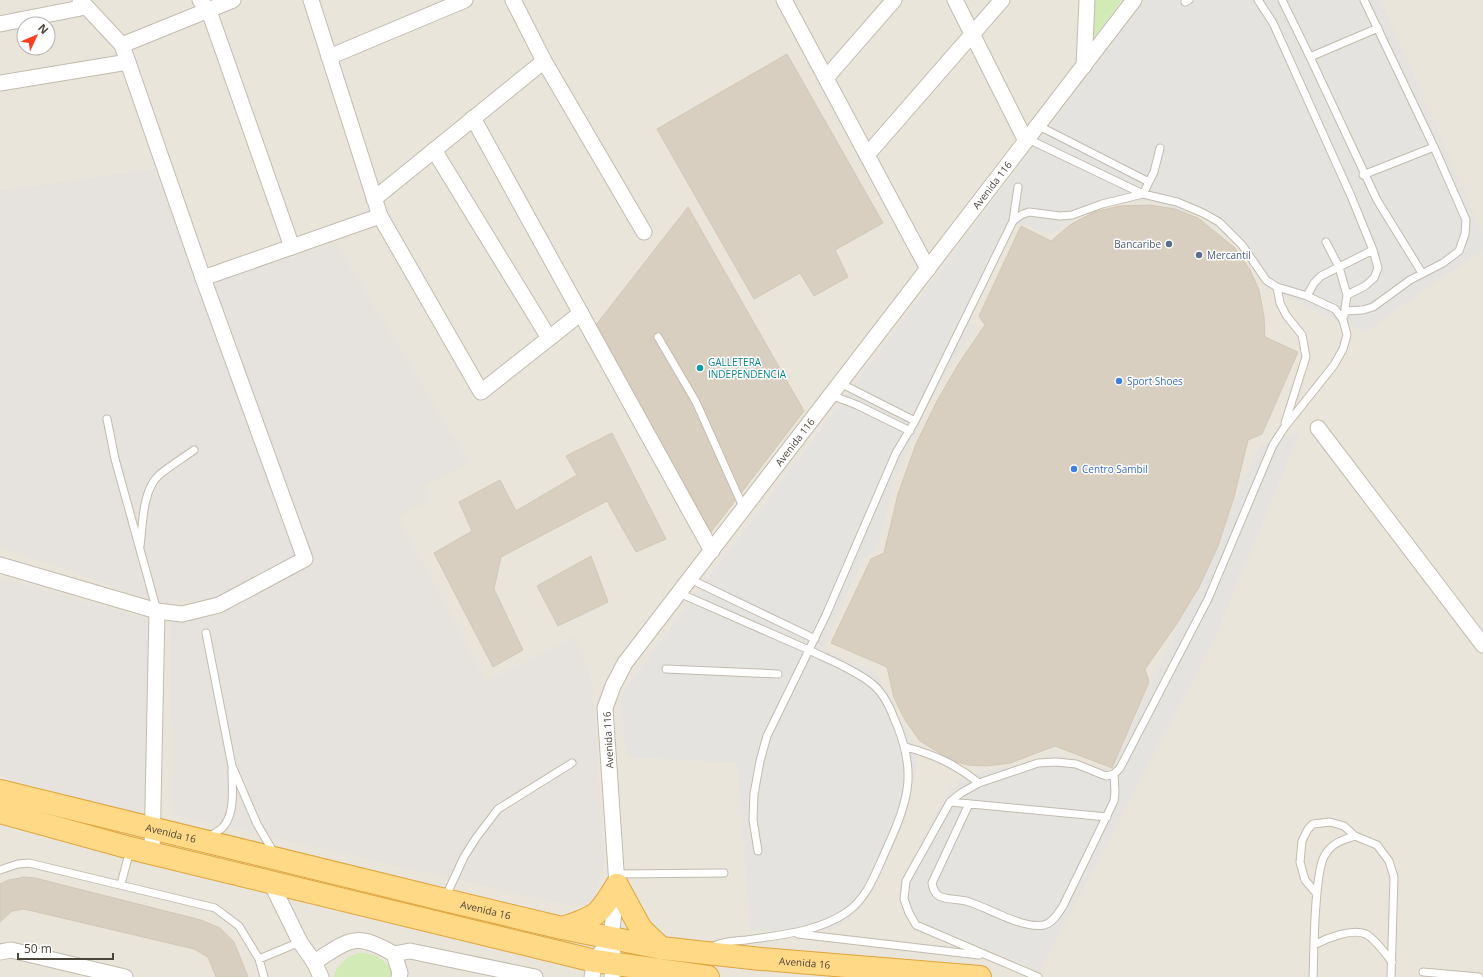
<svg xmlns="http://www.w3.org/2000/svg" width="1483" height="977" font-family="'Open Sans',sans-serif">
<rect width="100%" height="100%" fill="#f6f3ec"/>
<!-- residential -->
<path fill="#eae5da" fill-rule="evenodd" d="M0 0H1483V977H0ZM24 24H48V48H24Z"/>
<!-- industrial -->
<path fill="#e6e2dd" d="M155 169 296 554 217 599 163 604 0 547V191Z
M336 243 469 463 423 487 429 500 398 517 486 681 574 637 593 684 604 864 594 900 572 906 173 814 169 618 221 615 315 562 213 281Z
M0 578 148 619 152 818 0 776Z"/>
<!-- green -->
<path fill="#d2eab5" d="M1092 0H1122L1089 45Z
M359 953C375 953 389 960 394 977H334C336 964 347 957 359 953Z"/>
<!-- parking -->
<path fill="#e5e3e0" d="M1150 0H1381L1483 234V250L1365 332 1268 290 1235 243 1201 216 1146 201 1091 209 1051 234 1017 223 969 322 976 327 932 396 895 479 877 549 862 560 823 649 877 673 890 702 913 741 918 766 905 818 872 893 850 919 829 930 750 931 737 763 626 757 621 694 1039 140 1144 2Z
M1301 430 1214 641 1040 971 904 915 901 887 942 799 959 779 988 770 1015 766 1051 755 1062 756 1111 771 1260 446Z"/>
<!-- building -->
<path fill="#d8cfc1" stroke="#d3c7b4" d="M787 54 883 223 835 250 848 277 814 296 800 273 754 299 657 129Z
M1149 205 1175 209 1198 218 1235 248 1250 270 1259 290 1264 317 1265 337 1298 352 1262 434 1248 440 1234 497 1218 546 1199 587 1176 625 1145 669 1149 682 1112 768 1055 746 1010 763 987 766 968 765 951 760 920 741 905 720 894 698 887 667 831 643 871 559 884 553 898 494 916 444 937 401 959 363 985 325 979 316 1021 226 1051 241 1070 225 1094 212 1120 206Z
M688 207 804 411 711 532 596 325Z
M612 433 666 539 636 552 607 501 501 557 494 589 523 650 493 667 434 553 472 531 459 502 500 480 516 511 577 475 566 456Z
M591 556 608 602 558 626 537 586Z
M24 877 35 878 201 920 220 928 234 942 248 977H216L208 957 194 949 37 912 23 909 12 911 0 922V884L9 880Z"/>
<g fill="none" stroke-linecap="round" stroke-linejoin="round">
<defs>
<path id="service" d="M1258 0 1273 23 1351 196 1373 250 1378 268 1374 278 1365 286 1347 295 1344 316
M1282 0 1310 57 1377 200 1422 273
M1185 2 1189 0
M1310 57 1378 28
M1039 126 1149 182
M1028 139 1143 194 1154 172 1160 148
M1363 175 1434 147
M1013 221 1018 187
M1326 242 1339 267 1347 295
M1277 287 1280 303 1286 315 1302 335 1306 357 1285 423
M1307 296 1314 283 1321 276 1373 250
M1345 311 1363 310 1373 307 1410 280 1443 263 1459 251 1465 234 1466 220 1434 147 1364 0
M658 337 696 402 744 509
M840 383 915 421
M831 395 857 405 910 431
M107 419 115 459 157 611
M140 546C143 524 142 491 159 475 170 466 183 458 194 450
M690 579 815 639
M679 593 809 650 767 736 760 761 754 794 753 820 758 851
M206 633 232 766 257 824 274 853
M666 669 778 674
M906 747C935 755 955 764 979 783
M950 802 1107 817
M969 804 932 883C933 888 934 893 939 896 947 900 957 899 966 901 988 907 1021 929 1044 925 1053 923 1059 912 1063 906L1114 801 1115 792 1114 774
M207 837C212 835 217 832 221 829 236 816 232 788 232 770
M0 870 18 864 29 863 215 908 239 926 259 959 300 942
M616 874 724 873
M121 884 130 850
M1317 894 1305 880 1300 862 1302 841 1308 829 1313 824 1330 822 1344 826 1355 836
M445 898 464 857 476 838 498 809 572 763
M798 934 979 955
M1314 945C1327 938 1352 928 1366 934 1376 940 1385 953 1392 962
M714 946C723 941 736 941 746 940 781 935 818 932 847 912 868 898 877 869 887 848 910 797 917 770 894 718 889 705 882 691 871 683 853 669 829 660 809 650L826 615 896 453 915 421 1013 221 1021 215 1029 212 1060 216 1072 215 1102 204 1143 194 1177 202 1203 213 1219 222 1242 245 1266 280 1277 287 1307 296 1335 309 1343 320 1347 335 1343 349 1334 365 1284 428 1273 445 1208 599 1120 768 1114 774 1106 776 1076 764 1056 762 1038 763 979 783 961 793 950 802 906 881 904 899 909 913 916 925 1038 977
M259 959 264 977
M1423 972 1479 977
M1313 977C1314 954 1314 871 1325 855 1332 843 1342 840 1355 836L1377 845 1389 861 1394 877 1391 977"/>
<g id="minor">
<path d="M80 0 122 45 203 278 305 559 219 605 182 614 157 611"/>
<path d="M200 0 209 11 292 247"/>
<path d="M311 0 380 216 481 392 581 313"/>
<path d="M513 0 544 61 644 232"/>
<path d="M784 0 928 269"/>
<path d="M955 0 1026 141"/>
<path d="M0 24 86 7"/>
<path d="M122 45 233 0"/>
<path d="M329 57 465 0"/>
<path d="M1084 66 1087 0"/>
<path d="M826 78 894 0"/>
<path d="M0 83 128 62"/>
<path d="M473 118 712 551"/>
<path d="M434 150 549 338"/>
<path d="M867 155 1002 0"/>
<path d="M374 199 544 61"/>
<path d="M203 278 380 216"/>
<path d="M1318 428 1483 645"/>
<path d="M0 565 157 611 152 854"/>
<path d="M271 883 300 942 314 962 321 977"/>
<path d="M0 952 11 950 125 977"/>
<path d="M394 954 410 951 535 977"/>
<path d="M314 962C350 940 354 931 394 954L400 973 399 977"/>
<path d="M592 977 595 961 611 938"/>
<path id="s1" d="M612 977 614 964 611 938 617 885 605 708 613 686 625 663 1134 0"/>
</g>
<g id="trunk">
<path id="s2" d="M0 791 445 900 562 928 661 948 761 959 980 977"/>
<path d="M0 812 130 848 595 961 708 977"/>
<path d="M617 885 641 929 661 948"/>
<path d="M563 928C598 916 598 916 617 885"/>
</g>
</defs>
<!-- service casing -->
<use href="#service" stroke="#c2bbae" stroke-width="9"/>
<!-- minor casing -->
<use href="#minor" stroke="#c2bbae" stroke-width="17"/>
<!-- trunk casing -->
<use href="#trunk" stroke="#e0a43c" stroke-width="24"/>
<!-- service -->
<use href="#service" stroke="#fff" stroke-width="7"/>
<!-- minor -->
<use href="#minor" stroke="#fff" stroke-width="15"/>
<!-- trunk -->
<use href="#trunk" stroke="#ffd985" stroke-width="22"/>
</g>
<!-- markers -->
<g fill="#5c6f8a" stroke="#fff" stroke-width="1.5">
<circle cx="1169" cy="244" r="4"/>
<circle cx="1199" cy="255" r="4"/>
</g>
<circle fill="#0f9aa8" stroke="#fff" stroke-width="1.5" cx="700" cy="368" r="4"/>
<g fill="#3f7fe0" stroke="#fff" stroke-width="1.5">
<circle cx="1119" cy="381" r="4"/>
<circle cx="1074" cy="469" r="4"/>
</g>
<g text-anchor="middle" stroke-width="3" stroke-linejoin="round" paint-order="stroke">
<!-- street labels -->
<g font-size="10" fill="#4b4439" stroke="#fff">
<text dy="4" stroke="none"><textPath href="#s1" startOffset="922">Avenida 116</textPath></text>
<text dy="4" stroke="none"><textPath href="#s1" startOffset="598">Avenida 116</textPath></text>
<text transform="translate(608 740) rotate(-93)" y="4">Avenida 116</text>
<text dy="4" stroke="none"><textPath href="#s2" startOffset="176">Avenida 16</textPath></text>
<text dy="4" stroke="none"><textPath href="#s2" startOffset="500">Avenida 16</textPath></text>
<text dy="4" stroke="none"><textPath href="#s2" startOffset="824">Avenida 16</textPath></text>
</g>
<!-- service labels -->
<g font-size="10" fill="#4e5e75" stroke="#fff" text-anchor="end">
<text x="1161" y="248">Bancaribe</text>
<text x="1207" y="259" text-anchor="start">Mercantil</text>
</g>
<!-- culture labels -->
<g font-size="10" fill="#0d838f" stroke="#fff" text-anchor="start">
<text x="708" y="366">GALLETERA<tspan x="708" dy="12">INDEPENDENCIA</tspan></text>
</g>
<!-- shop labels -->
<g font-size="10" fill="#366cbe" stroke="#fff" text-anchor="start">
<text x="1127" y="385">Sport Shoes</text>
<text x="1082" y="473">Centro Sambil</text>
</g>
</g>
<!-- north arrow -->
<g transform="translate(36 36) rotate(46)"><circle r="19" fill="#ffffff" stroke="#b7b4b0"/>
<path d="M0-3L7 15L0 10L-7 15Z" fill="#fc3f1d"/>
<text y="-6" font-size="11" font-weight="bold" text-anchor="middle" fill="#4b4439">N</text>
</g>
<!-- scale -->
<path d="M18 953v6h95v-6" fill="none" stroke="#4b4439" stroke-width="2"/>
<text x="24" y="953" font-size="12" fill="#4b4439" stroke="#ffffff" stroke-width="3" paint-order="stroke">50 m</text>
</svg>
